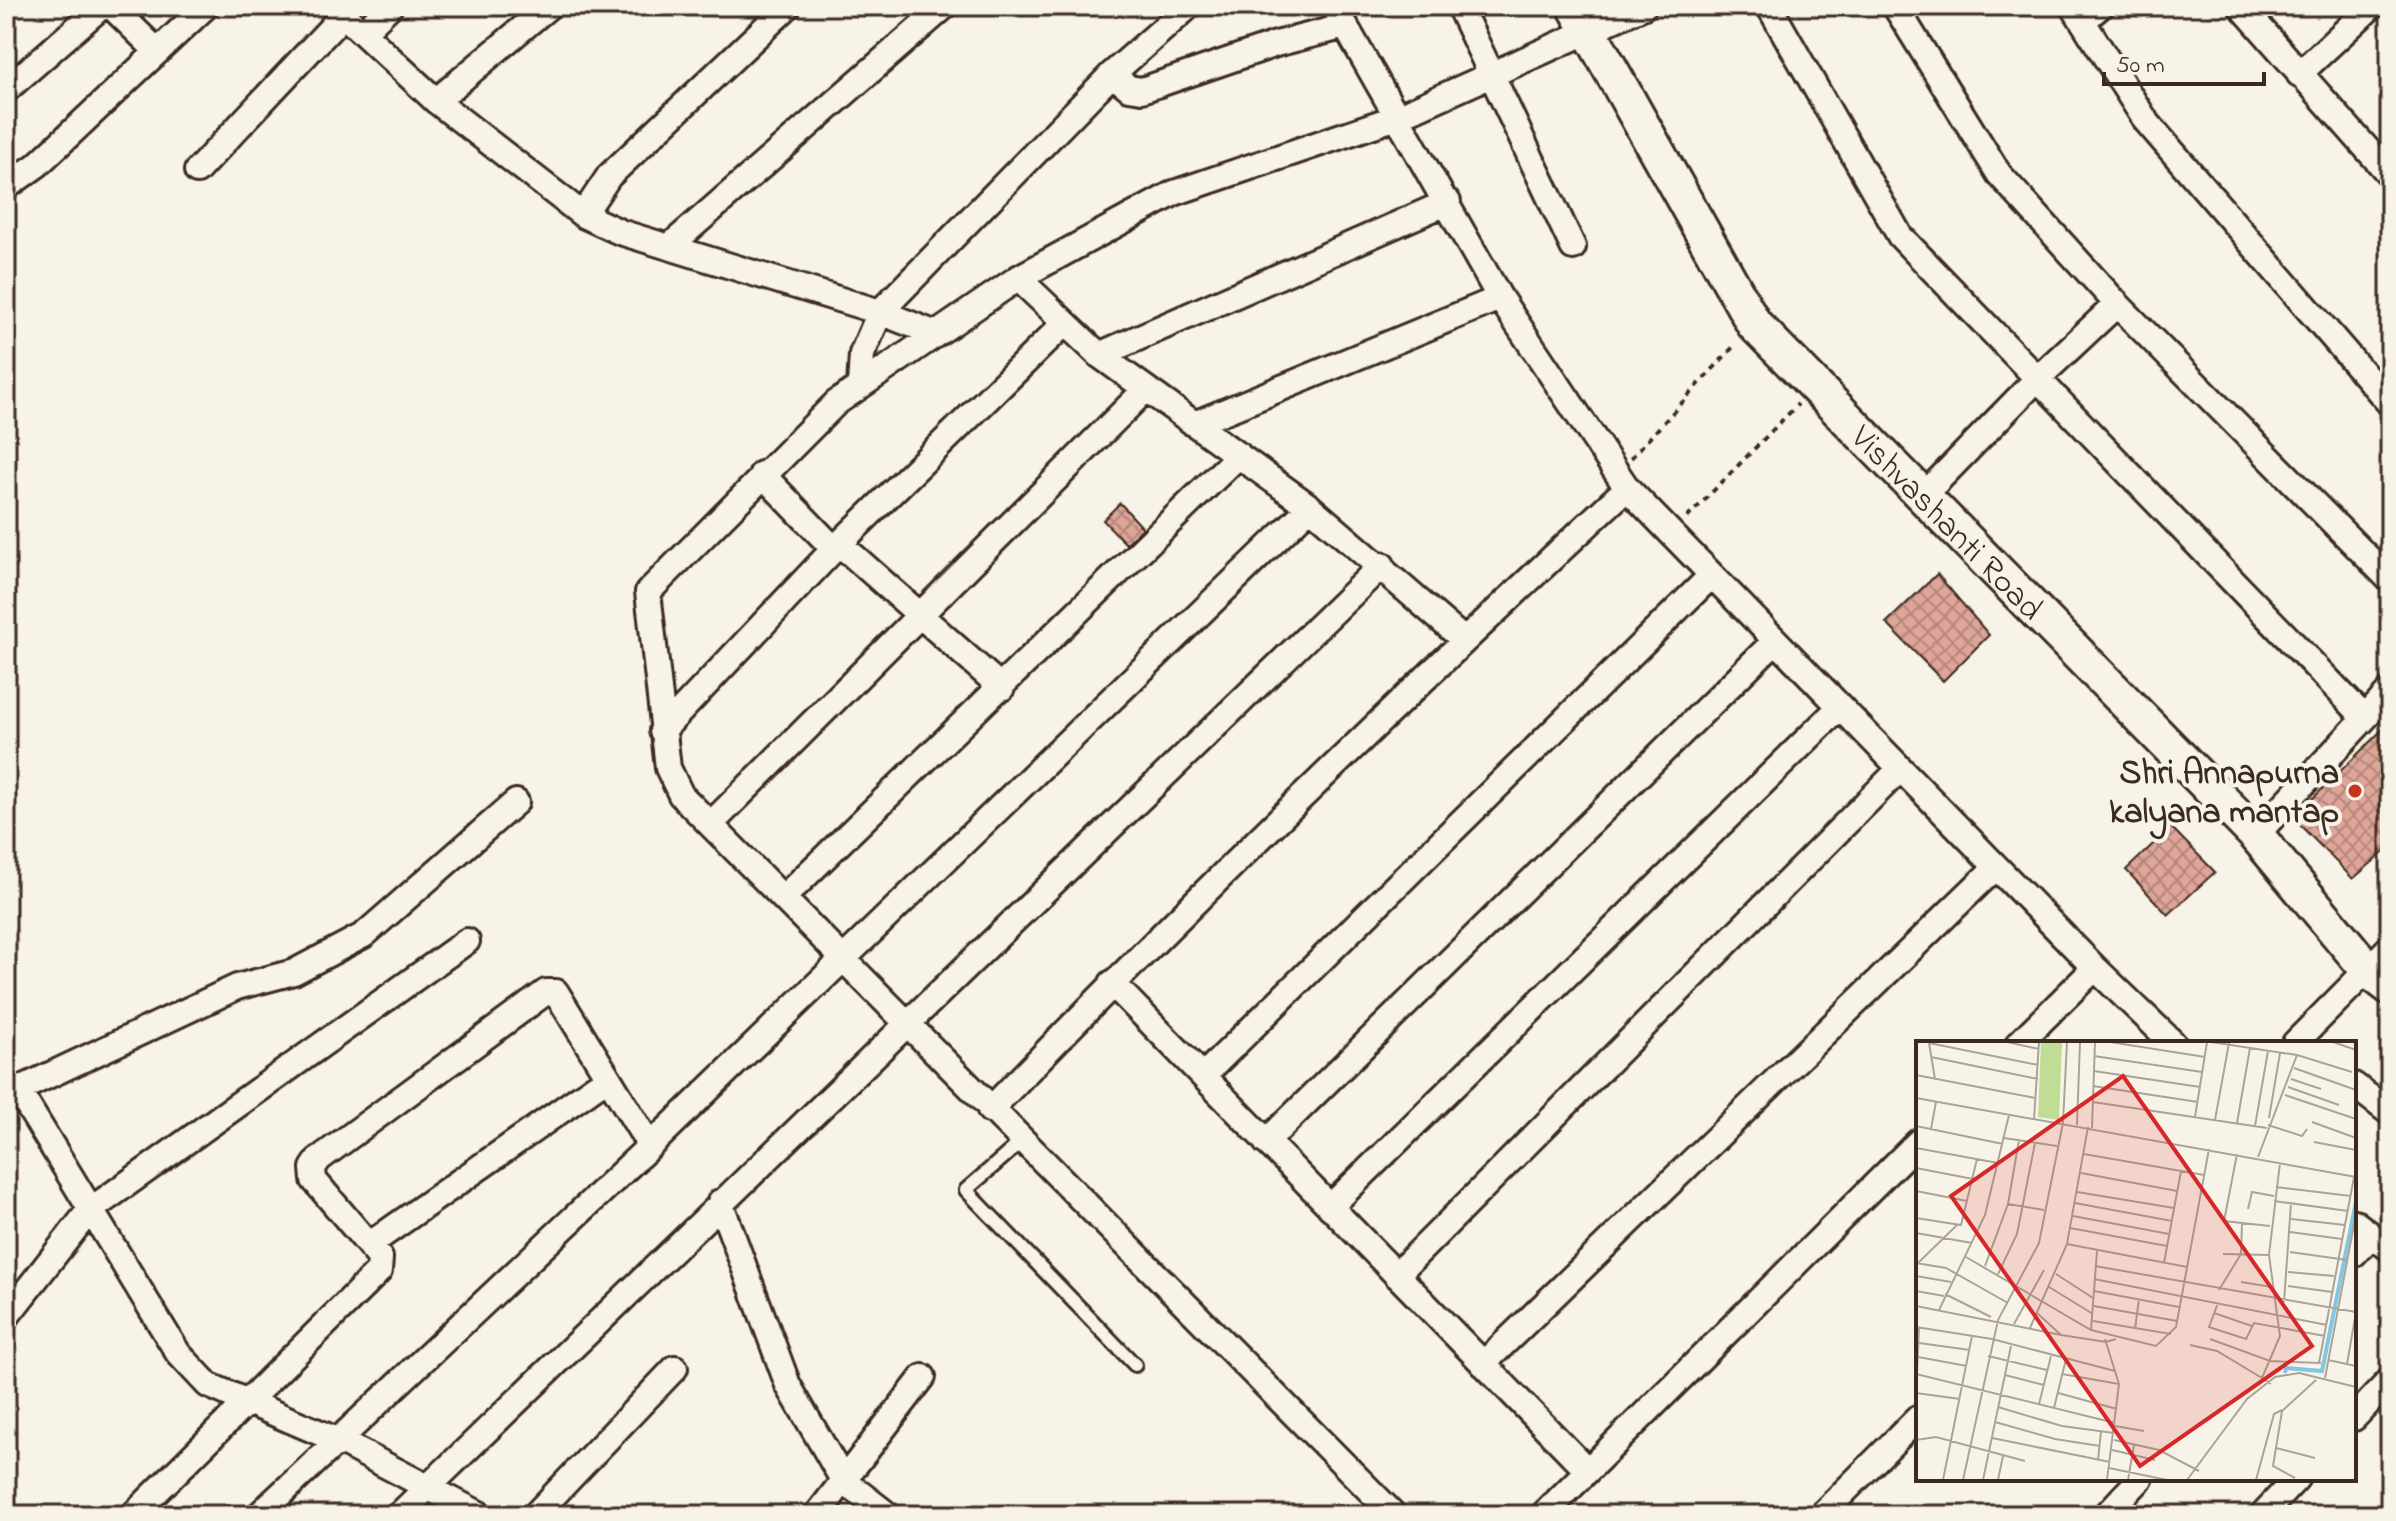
<svg xmlns="http://www.w3.org/2000/svg" width="2396" height="1521" font-family="'Indie Flower',sans-serif">
<defs>
<pattern id="building-cross-hatch" width="8" height="8" patternUnits="userSpaceOnUse" patternTransform="scale(2)"><rect width="8" height="8" fill="#dea598"/><path d="M0 0l8 8M0 8l8-8" fill="none" stroke="#b5877b"/></pattern>
</defs>
<rect width="100%" height="100%" fill="#f7f3e8"/>
<filter id="ink" filterUnits="userSpaceOnUse"><feTurbulence type="fractalNoise" baseFrequency=".0125" numOctaves="2"/><feDisplacementMap in="SourceGraphic" scale="16" xChannelSelector="R" yChannelSelector="G"/><feConvolveMatrix kernelMatrix="1 2 1 2 8 2 1 2 1" color-interpolation-filters="sRGB"/></filter>
<g filter="url(#ink)">
<!-- building -->
<path fill="url(#building-cross-hatch)" stroke="#3b2a1e" stroke-width="2" d="M1120 503 1143 528 1126 544 1103 520Z
M1937 574 1989 635 1943 681 1886 623Z
M2390 722V847L2353 879 2293 818Z
M2171 827 2215 872 2168 915 2126 870Z"/>
<g fill="none" stroke-linecap="round" stroke-linejoin="round">
<defs>
<path id="lane" d="M2085 27 2110 6
M1021 1142 966 1190 1135 1365"/>
<path id="street" d="M111 6 157 51
M334 6 436 101 583 215 620 232 880 312 936 334
M1334 6 1500 298 1627 488 2095 968 2173 1043
M1459 6 1573 247
M1769 6 1900 236 2364 717
M1895 6 1999 174 2117 304
M2073 6 2146 121 2390 404
M2241 6 2390 175
M363 32 390 6
M1112 74 1129 88 1142 90 1276 44 1346 26
M2299 74 2372 6
M6 90 102 6
M436 101 549 6
M197 171 344 14
M6 187 37 165 206 6
M583 215 609 176 788 6
M671 245 945 6
M1018 278 1099 355 1310 507 1464 640
M1099 355 1448 202
M860 386 862 354 880 312 1112 74 1189 6
M1194 424 1500 298
M762 474 834 549
M1924 495 2036 380 2117 304 2390 580
M840 544 1002 688
M662 731 834 549 1064 324
M711 824 1146 389
M2256 835 2390 691
M784 897 1239 455
M1112 983 1587 1470
M2019 1043 2095 968
M2295 1043 2390 947
M1203 1076 1711 576
M2354 1085 2390 1113
M18 1090 237 987 294 972 364 935 516 802
M6 1096 18 1090 178 1353 208 1385 339 1441 481 1515
M990 1110C1196 896 1410 690 1627 488
M1266 1142 1775 641
M720 1202 788 1385 843 1480 888 1515
M1330 1207 1840 707
M2354 1222 2390 1249
M370 1244 606 1079
M2354 1254 2371 1236
M1396 1275 1900 769
M6 1317 89 1211 467 941
M1483 1364 1996 867
M2354 1418 2390 1380
M133 1515 379 1271 380 1258 314 1180 313 1168 319 1159 546 992H556L650 1146
M259 1515 650 1146 1310 507
M399 1515 1382 565
M535 1515 675 1368
M817 1515 923 1377
M1394 1515 681 795 668 768 648 592 836 403 1018 278 1174 193 1397 117 1644 6
M1543 1515 1918 1142
M1821 1515 1918 1418
M2106 1515 2140 1479
M2262 1515 2296 1479"/>
<g id="secondary">
<path id="s1" d="M1575 6 1754 324 2256 835 2369 971 2390 987"/>
</g>
</defs>
<!-- lane casing -->
<use href="#lane" stroke="#3b2a1e" stroke-width="18"/>
<!-- street casing -->
<use href="#street" stroke="#3b2a1e" stroke-width="30"/>
<!-- secondary casing -->
<use href="#secondary" stroke="#3b2a1e" stroke-width="40"/>
<!-- path -->
<path stroke="#3b2a1e" stroke-width="4" stroke-dasharray="6 6" stroke-linecap="butt" d="M1631 458 1736 344
M1687 518 1798 404"/>
<!-- lane -->
<use href="#lane" stroke="#f7f3e8" stroke-width="12"/>
<!-- street -->
<use href="#street" stroke="#f7f3e8" stroke-width="24"/>
<!-- secondary -->
<use href="#secondary" stroke="#f7f3e8" stroke-width="34"/>
</g>
</g>
<!-- markers -->
<circle fill="#c8321e" stroke="#f7f3e8" stroke-width="3" cx="2355" cy="791" r="8"/>
<g text-anchor="middle" stroke-width="8" stroke-linejoin="round" paint-order="stroke">
<!-- street labels -->
<g font-size="34" fill="#3b2a1e" stroke="#f7f3e8">
<text dy="12" stroke="none"><textPath href="#s1" startOffset="642">Vishvashanti Road</textPath></text>
</g>
<!-- poi labels -->
<g font-size="34" font-weight="bold" fill="#3b2a1e" stroke="#f7f3e8" text-anchor="end">
<text x="2339" y="783">Shri Annapurna<tspan x="2339" dy="39">kalyana mantap</tspan></text>
</g>
</g>
<!-- overview -->
<g transform="translate(1916 1041)">
<rect width="440" height="440" fill="#f7f3e8"/>
<path d="M125 1H146L143 79 122 76Z" fill="#bfdd95"/>
<path fill="none" stroke="#81c6e2" stroke-width="4" d="M369 332 370 327 406 330 440 161"/>
<path fill="none" stroke="#aca397" stroke-width="2" d="M91 1 123 8M194 1 289 16M295 1 381 14 436 31M417 1 440 9M13 2 122 24M13 2 19 38M178 15 286 31M15 16 122 38M378 27 440 49M178 30 284 46M0 34 119 57M375 38 405 48M177 45 282 61M372 46 423 64M369 54 440 78M0 57 440 136M177 61 351 87M279 76 291 1M353 77 364 12M118 78 123 1M299 79 313 2M396 81 440 97M321 82 334 7M161 84 164 1M352 84 386 95 391 88M0 85 87 103M339 85 352 10M176 87 179 1M15 88 20 61M88 97 141 105M103 99 92 163 128 169M398 101 440 109M0 107 82 122M168 113 288 134M321 113 308 180 354 185M342 116 381 14M0 127 57 138M165 132 261 150M360 146 435 155M0 150 51 160M161 151 258 167M358 160 432 170M159 162 256 180M332 168 336 151 358 155M157 175 253 193M0 177 45 184 61 118M375 178 429 184M154 187 251 205M374 191 426 198M0 192 56 202M151 203 271 226M374 211 431 219M307 213 353 214M50 216 175 289 240 305 260 286 293 108M0 222 30 227 92 262M2 222 41 184M248 222 265 130M69 225 92 163M179 225 440 271M372 231 418 235M82 233 101 193 119 102M140 233 177 257M0 235 35 241M178 238 411 284M325 241 356 246M372 245 416 251M133 246 177 273M303 249 325 213 326 182M0 250 28 255M178 250 263 266M29 253 75 276M368 261 375 162M302 262 293 286 330 298 338 282 409 295M0 265 145 294 190 301 200 298M178 265 261 280M23 269 69 174 93 74M121 272 145 294M298 272 336 285M177 280 255 293M98 283 128 229M0 286 76 298 199 330M114 287 151 203 172 86M219 288 223 258M175 289 181 210M189 298 203 343 191 439M294 298 354 320 405 322M3 302 54 309M274 304 301 310 346 337M72 315 131 329M2 316 51 325M412 319 440 325M403 322 438 136M431 323 440 271M0 333 199 382M1 333 3 287M146 333 203 343M89 334 128 344M409 337 440 173M355 343 346 337 364 295 353 214 364 122M0 352 44 358M142 352 201 368M123 363 135 315M82 366 146 385 198 392M138 367 150 318M79 381 139 398 184 405M199 385 228 390M76 397 194 421M0 399 20 396 109 420M198 399 243 409 283 430M360 407 399 417M196 409 239 419M182 419 185 391M193 427 251 439M379 437 357 425 366 370 400 339M27 439 56 295M47 439 82 279 123 202 147 82 151 1M67 439 95 305M82 439 87 415M212 439 218 404M271 439 331 358 359 336 383 332 440 346M340 439 358 373 366 369"/>
<path fill="#d62828" fill-opacity="0.15" stroke="#d62828" stroke-width="4" d="M207 35 396 305 224 425 35 155Z"/>
<rect width="440" height="440" fill="none" stroke="#3b2a1e" stroke-width="4"/>
</g>
<!-- margin -->
<rect width="2396" height="1521" fill="none" stroke="#f7f3e8" stroke-width="32"/>
<rect x="16" y="16" width="2364" height="1489" fill="none" stroke="#3b2a1e" stroke-width="3" filter="url(#ink)"/>
<!-- scale -->
<path d="M2104 72v12h160v-12" fill="none" stroke="#3b2a1e" stroke-width="4"/>
<text x="2116" y="72" font-size="24" fill="#3b2a1e" stroke="#f7f3e8" stroke-width="6" paint-order="stroke">50 m</text>
</svg>
